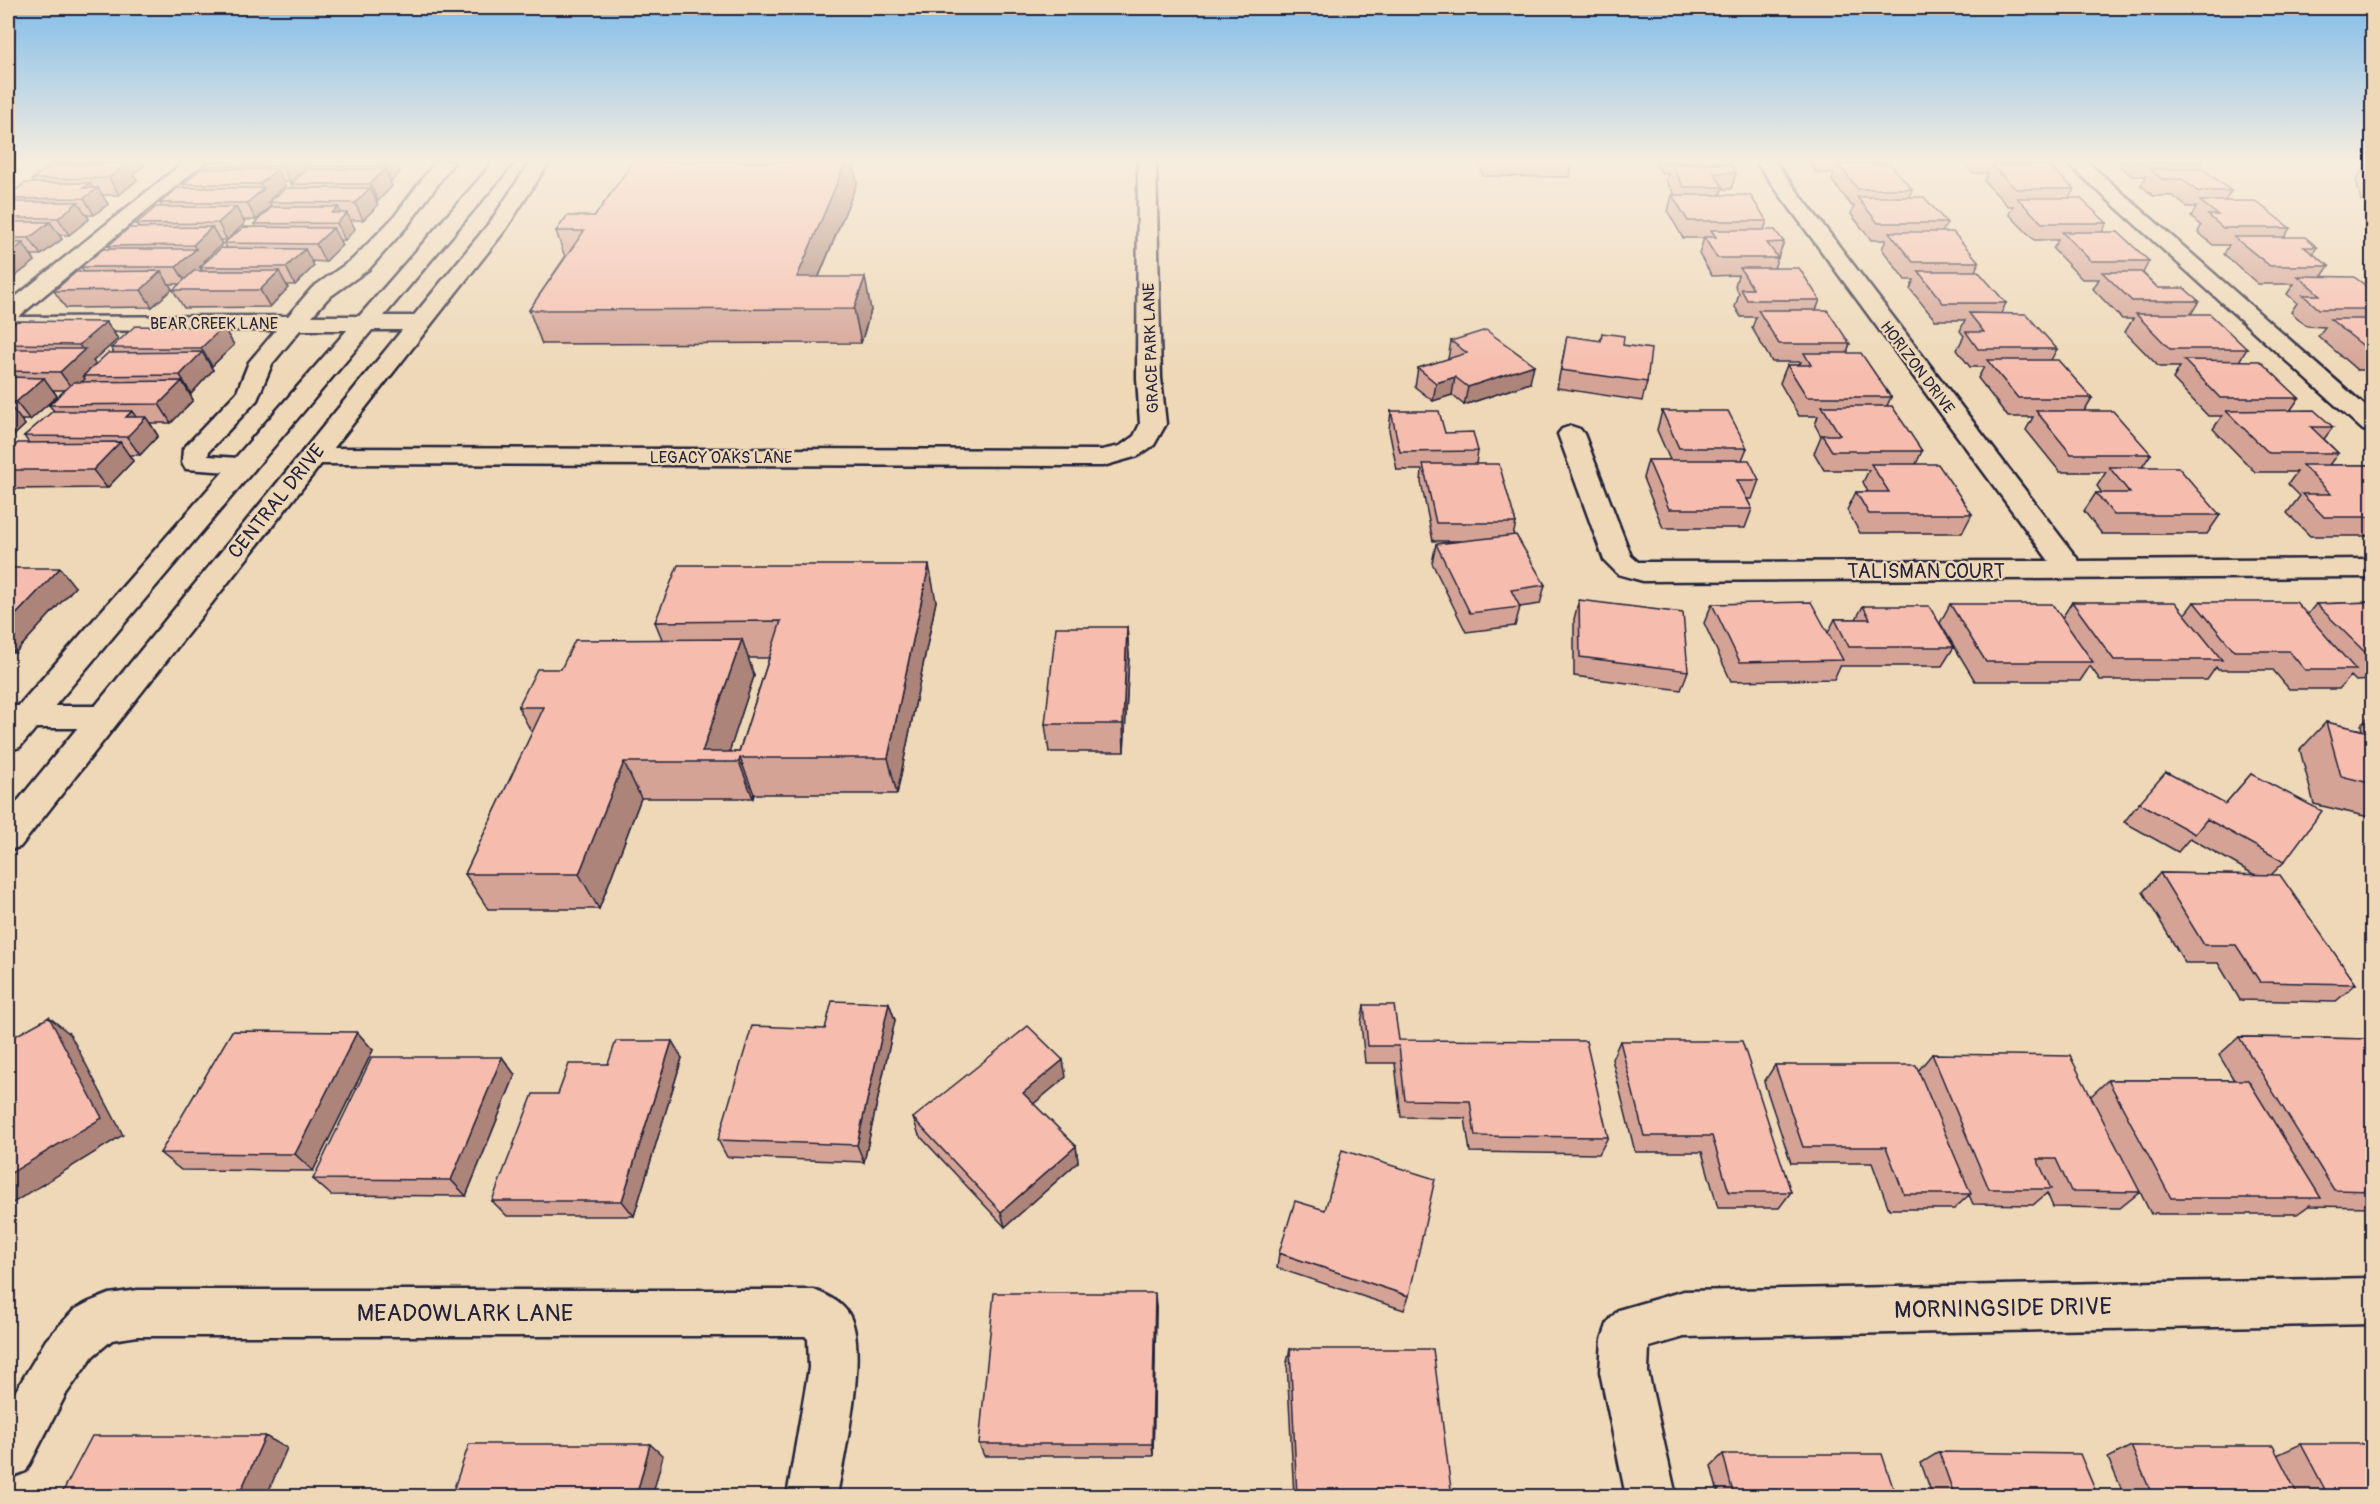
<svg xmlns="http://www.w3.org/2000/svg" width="2380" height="1504" font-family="Pangolin,sans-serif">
<rect width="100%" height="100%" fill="#eed8b7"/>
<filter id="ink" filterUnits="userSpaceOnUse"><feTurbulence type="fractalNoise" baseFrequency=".0167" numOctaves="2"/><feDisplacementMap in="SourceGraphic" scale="12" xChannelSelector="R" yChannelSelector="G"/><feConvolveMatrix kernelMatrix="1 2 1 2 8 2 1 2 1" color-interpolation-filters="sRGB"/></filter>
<g filter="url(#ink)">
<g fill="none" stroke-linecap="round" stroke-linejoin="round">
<defs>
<path id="minor" d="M184 162H205L18 317 288 316 312 288 353 259 394 217 435 162H454L408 225 369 269 328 298 312 316H420L428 318 431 323 428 328 420 330H300L272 364 257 400 209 451 208 456 253 459 257 465 253 471 244 473 186 469 182 463 183 449 237 392 249 362 276 330 8 331V303Z
M1138 162H1156L1161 378 1166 424 1154 445 1138 456 1103 466H1078L313 464 304 462 300 456 304 450 313 448 1102 450 1120 446 1134 436 1140 424 1137 378Z
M1756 162H1775L2079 561 2372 559V577L1643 581 1618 574 1604 560 1558 434 1562 429 1571 426 1580 429 1584 434 1631 556 1638 562 2049 561Z
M2066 162H2087L2372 412V432L2363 430Z
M8 706H101L112 709 117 717 112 725 101 728H8Z
M2372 1278V1324L1684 1337 1649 1347 1648 1372 1676 1496H1626L1600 1372 1602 1339 1608 1322 1618 1310 1684 1291Z
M138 1290H814C826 1295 840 1301 848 1313 870 1347 844 1455 837 1496H787L809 1368 808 1339 805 1336H138L112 1340 93 1356 66 1394 26 1471 8 1478V1404L46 1340 74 1310 89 1302 109 1294Z"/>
<path id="major" d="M494 162H514L20 747 8 751V718Z
M530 162H549L506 229 20 847 8 850V813L491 221Z"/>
</defs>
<!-- minor casing -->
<use href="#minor" stroke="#22223b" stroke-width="5"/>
<!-- major casing -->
<use href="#major" stroke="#22223b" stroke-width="5"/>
<!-- minor -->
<use href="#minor" fill="#eed8b7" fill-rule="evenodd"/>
<!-- major -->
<use href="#major" fill="#eed8b7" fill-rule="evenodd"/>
</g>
<!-- wall -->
<path fill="#d4a396" stroke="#22223b" stroke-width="1.5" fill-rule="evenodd" d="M55 162H142L144 166 133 174 137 180 119 195H102L108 204 94 215H87L89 219 69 235H59L62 239 41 255H32L35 261 13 278H8V196L34 183 32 179 56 165Z
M210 162H312L310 164H304L306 168 290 182H283L285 186 270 199 271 201 293 188 291 184 311 169 310 166 313 162H406L396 163 400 172 390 182 392 186 378 201H376L378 205 363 220H350L355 229 345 240H340L342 245 325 262 312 261 314 266 295 285H286L288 288 270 307 184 308 173 290 180 284H169L172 289 152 307 66 308 54 291 84 272 81 267 111 249 108 246 139 228 136 224 162 207 160 203 185 188 183 184 207 169 205 166ZM271 206 272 207 254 224 256 227 224 243 227 248 204 263V261L222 244 220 240H227L245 223 243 220H256Z
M633 162H853L857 183 819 277 871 310 861 343 542 344 529 310 565 257 556 231 595 216Z
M1479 162H1572L1569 177 1483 176Z
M1655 162H1721L1720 164 1736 173 1731 189H1722L1720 195 1767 221 1764 230 1784 242 1774 268 1820 300 1816 310 1850 344 1847 353 1891 397 1887 406 1922 451 1916 464 1972 514 1962 533H1860L1847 510 1856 492H1868L1863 482 1869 470H1824L1814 453 1821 436 1815 425 1818 416H1799L1780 383 1787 365H1799L1801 362H1772L1752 328 1756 317H1741L1735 307 1739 294 1735 286 1738 275 1712 276 1699 254 1704 238H1683L1668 212 1672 195H1675L1666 181 1668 173H1662Z
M1810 162H1883L1882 164 1912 189 1909 197 1947 223 1942 232 1979 262 1975 271 2006 303 2001 314 2057 349 2051 360 2092 398 2084 411 2151 454 2142 467 2220 515 2207 534H2102L2084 511 2096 493H2102L2097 486 2106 472H2060L2026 430 2033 417H2008L1978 378 1984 367H1970L1957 350 1964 336 1960 331 1965 320H1935L1910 289 1914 280H1905L1882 249 1886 240H1871L1851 214 1854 206H1852L1832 181 1834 173H1817L1810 163Z
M1963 162H2035L2034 165 2074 189 2069 198 2107 223 2102 232 2149 261 2143 273 2158 288 2199 301 2191 314 2247 349 2239 361 2299 398 2290 411 2333 427 2324 439 2338 453 2329 465H2373V536H2310L2287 513 2300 496 2288 484 2297 472H2255L2213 429 2222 416H2208L2173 379 2180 367H2159L2125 332 2133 319H2122L2093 289 2099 279H2082L2053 249 2058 240H2034L2009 214 2013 206H2008L1984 181 1988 173H1973Z
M2120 162H2203L2199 169 2231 191 2225 201 2290 228 2284 237 2317 247 2313 254 2329 266 2322 276 2373 291V370H2357L2318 336 2325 327 2307 326 2291 312 2297 303 2287 294 2294 284H2258L2224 254 2229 245H2213L2198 232 2201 226 2191 217 2196 207H2187L2173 196H2153L2141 185 2146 176H2132L2119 165Z
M2366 164 2373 165V203L2361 201 2356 180Z
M106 322 118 339 93 361 96 365 114 353 111 348 223 327 234 345 212 366H210L213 370 191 394H190L193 400 171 423H150L158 436 140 455H129L133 461 107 488 8 489V470L29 443 24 436 54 411 49 405 65 390H53L57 396 30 420H21L25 425 8 441V328Z
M1602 333 1647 382 1642 401 1557 388 1567 336 1600 341Z
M1451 341 1530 383 1464 405 1452 395 1433 401 1415 387 1418 368 1448 359Z
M1391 411 1445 433 1478 451 1476 464 1516 523 1513 536 1545 585 1540 604 1520 607 1515 626 1466 632 1432 563 1436 544 1461 541H1433L1421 482 1422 470H1397L1389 430Z
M1662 411 1747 448 1742 460 1759 480 1752 499H1747L1752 509 1745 528H1663L1643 478 1648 460H1670L1657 430Z
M8 568 75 587 15 653H8Z
M1579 600 1688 671 1681 690 1574 676V619Z
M936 601 897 794H754L753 798H641L599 909H488L465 874 532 733 518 707 561 669 662 639 655 622ZM748 658H769L739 752H729L754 676Z
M2072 602 2185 614 2194 602 2307 615 2316 604 2373 602V680L2356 681 2351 676 2339 689H2289L2273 670H2218L2216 667 2207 680H2100L2090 666 2080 681H1975L1940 623 1950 604 2062 618Z
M1712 604 1828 633 1835 619H1856L1863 606 1954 647 1942 666H1840L1834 679 1731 681 1704 623Z
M1127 627 1129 656 1124 752H1049L1045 724Z
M2373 713V818L2314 804 2300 750 2326 722 2362 730 2361 725Z
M2251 774 2284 862 2271 875 2356 984 2335 1002 2240 1000 2218 963H2185L2143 892 2160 873 2255 875 2190 838 2178 852 2124 822 2139 803 2225 804Z
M889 1003 895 1020 864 1162 727 1157 718 1140 825 1029Z
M1364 1005 1399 1040 1608 1137 1599 1154 1470 1152 1465 1118 1401 1117 1395 1063H1365L1361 1023Z
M357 1032 373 1050 313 1171 181 1170 160 1153Z
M2239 1037 2373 1039V1207L2310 1206V1205L2297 1214H2151L2140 1192 2120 1208 2053 1207 2047 1193 2033 1205 1973 1204 1969 1195 1954 1209H1889L1872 1163H1791L1764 1082 1775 1065 1918 1071 1932 1054 2091 1096 2108 1080H2234L2219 1055Z
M1620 1041 1791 1192 1779 1208H1718L1702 1152H1635L1612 1059Z
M502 1057 515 1075 466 1196 331 1195 313 1179Z
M682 1058 634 1216H507L492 1201 558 1094 608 1064Z
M1066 1077 1033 1104 1076 1146 1078 1162 1005 1227 919 1135 913 1118Z
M1279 1253 1409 1296 1404 1310 1277 1268Z
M1156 1307 1153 1456H984L979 1444Z
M1290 1349 1452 1497H1294L1287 1362Z
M2301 1444 2373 1497H2125L2108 1458 2131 1446 2277 1455Z
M1939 1452 2098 1497H1933L1921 1463Z
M1723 1454 1896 1497H1719L1711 1466Z"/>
<!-- shaded-wall -->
<path fill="#ac847a" stroke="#22223b" stroke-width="1.5" d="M121 162H142L144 166 133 174 137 180 119 195 109 178 123 167Z
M285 162H303L306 168 290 182 282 166Z
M381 162H396L400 172 391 182 384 166Z
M846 162H853L857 183 805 310 797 277Z
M277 169 285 186 270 199 271 202H269L271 206 256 220 247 203 263 190 260 184Z
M385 169 392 186 378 201 370 184Z
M90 183 94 190 98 188 108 204 94 215 84 198 83 188Z
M370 188 378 205 363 220 355 203Z
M78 202 89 219 69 235 58 218Z
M236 207 245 223 227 240 218 223Z
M338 207 343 217 347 213 355 229 345 240 332 213Z
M50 222 62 239 41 255 29 238Z
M212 227 222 244 204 261 206 266 200 267 202 270 187 284 176 267 196 249 193 245Z
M333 228 342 245 325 262 316 244Z
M23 243 35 261 13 278 8 271V255Z
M305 249 314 266 295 285 286 267Z
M161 271 172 289 152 307 141 290Z
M279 271 288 288 270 307 260 290Z
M865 277 871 310 861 343 854 309Z
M106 322 118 339 93 361 98 367 83 376 85 379 73 390 60 372 83 351 79 345Z
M223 327 234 345 212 366 201 348Z
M202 352 213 370 191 394 180 375Z
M1534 365 1530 383 1464 405 1468 387Z
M1455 377 1452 395 1433 401 1436 383Z
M44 378 57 396 30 420 16 402Z
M182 381 193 400 171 423 159 404Z
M11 407 25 425 8 441V410Z
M132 411 140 423 146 417 158 436 140 455 127 437 126 417Z
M120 442 133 461 107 488 93 470Z
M929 565 936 601 897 794 888 758Z
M60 568 75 587 15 653 8 644V623Z
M1127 627 1129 656 1124 752 1123 724Z
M742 639 754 676 726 762 702 752Z
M740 758 754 794 753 798 739 762Z
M624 762 641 798 599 909 579 874Z
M889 1003 895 1020 864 1162 857 1145Z
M49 1017 70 1034 123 1135 8 1206V1175Z
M357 1032 373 1050 313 1171 295 1154Z
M672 1041 682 1058 634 1216 622 1201Z
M502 1057 515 1075 466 1196 451 1180Z
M1063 1060 1066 1077 1026 1110 1023 1093Z
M1076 1146 1078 1162 1005 1227 1001 1212Z
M1155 1293 1156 1307 1153 1456 1152 1444Z
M265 1436 287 1448 266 1497H238Z
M650 1444 663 1456 652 1497H636Z"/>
<!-- building -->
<path fill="#f6bdae" stroke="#22223b" stroke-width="1.5" d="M210 162H285L282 166H205Z
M313 162H387L384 166H310Z
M633 162H846L797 277H865L854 309 529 310 584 231H556L567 216H595Z
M127 164 109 178 32 179 52 165Z
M1671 164H1730L1736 173H1714L1723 187H1684Z
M1838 164H1890L1912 189H1858Z
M2366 164 2373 165V184H2372Z
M1991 165H2048L2074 189H2016Z
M201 169H277L260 184H183Z
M308 169H385L370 184H291Z
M2150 169H2203L2231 191H2197L2182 179H2162Z
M25 183H90L83 188H98L84 198 8 199V196Z
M178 188H264L247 203H160Z
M286 188H370L355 203 269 202Z
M1672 195H1750L1767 221H1688Z
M1857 197H1924L1947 223H1878Z
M2017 198H2080L2107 223H2042Z
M2200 201H2255L2290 228H2223L2208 215H2218Z
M8 202H78L58 218H8Z
M156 207H236L218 223 136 224Z
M272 207H338L332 213H347L337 223 254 224Z
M8 222H50L29 238H8Z
M212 227 193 245 108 246 129 228Z
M244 227 333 228 316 244 224 243Z
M1711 230H1775L1784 242 1767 243 1778 258H1717L1704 237H1716Z
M1889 232H1953L1979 262H1913Z
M2062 232H2118L2149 261H2091Z
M2234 237H2305L2317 247H2304L2329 266H2270Z
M8 243H23L8 255Z
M221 248 305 249 286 267H200Z
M103 249H196L176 267H81Z
M1740 268H1799L1820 300H1747L1741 289H1753Z
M161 271 141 290 54 291 76 272Z
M194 271H279L260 290H173Z
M1918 271H1978L2006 303H1943Z
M2102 272H2141L2158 288H2184L2199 301H2132Z
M2298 276 2354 277 2373 291V309H2319L2303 295H2320Z
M1758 310H1827L1850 344H1779Z
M1969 313 2026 314 2057 349H1978L1966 332H1984Z
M2136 314H2210L2247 349H2170Z
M2330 319H2373V352H2371Z
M17 321 106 322 79 345 8 344V328Z
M135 326 223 327 201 348H111Z
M1486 330 1534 365 1468 387 1455 377 1436 383 1418 368 1467 353 1451 341Z
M1602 333 1624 336 1623 345 1651 349 1647 382 1561 370 1567 336 1601 341Z
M8 349H85L60 372 8 371Z
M202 352 180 375 83 376 108 353Z
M1804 353H1861L1891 397H1807L1787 365H1811Z
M1987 360H2058L2092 398H2018Z
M2184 360 2260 361 2299 398H2220Z
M8 377 44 378 16 402H8Z
M182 381 159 404 49 405 74 382Z
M1822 406H1892L1922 451H1832L1822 435H1840Z
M2314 410 2333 427H2311L2338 453H2269L2226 411Z
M53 411H132L126 417H146L127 437 24 436Z
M1391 411H1439L1445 433 1473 432 1478 451 1400 452Z
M1662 411H1728L1747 448H1679Z
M2036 411H2113L2151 454H2071Z
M120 442 93 470H8V452L18 443Z
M1648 460H1749L1759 480H1737L1752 509H1669Z
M1423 464H1499L1516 523H1436Z
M1871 464H1938L1972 514H1869L1856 492H1889Z
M2302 465H2373V517H2324L2302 494H2331Z
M2109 467H2178L2220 515H2114L2096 493H2130Z
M1516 535 1545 585 1511 590 1520 607 1470 613 1436 544Z
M678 565H929L888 758H740L739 762H624L579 874H465L544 707H518L537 669H561L575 640 742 639 702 752H739L781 621 655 622Z
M8 568H60L8 623Z
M1579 600 1683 613 1688 671 1580 657Z
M1811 602 1843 660 1740 662 1712 604Z
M2072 602H2175L2222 660H2114Z
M2194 602H2296L2356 670H2305L2289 651H2234Z
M2373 602V660L2316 604Z
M1950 604H2052L2093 662H1986Z
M1863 606H1929L1954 647H1849L1835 619H1870Z
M1056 627H1127L1123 724H1045Z
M2326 722 2373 733V784L2341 776Z
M2166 772 2225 804 2251 774 2322 811 2284 862 2207 819 2195 834 2139 803Z
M2160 873 2280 875 2356 984 2260 982 2236 945H2204Z
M832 1001 889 1003 857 1145 718 1140 752 1026 825 1029Z
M1364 1005H1394L1399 1040 1586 1041 1608 1137 1475 1136 1470 1101 1405 1100 1399 1046H1368Z
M49 1017 102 1118 8 1175V1040Z
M1028 1026 1063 1060 1023 1093 1076 1146 1001 1212 913 1118Z
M232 1031 357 1032 295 1154 160 1153Z
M2239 1037 2373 1039V1191L2334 1190Z
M616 1041H672L622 1201H492L533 1094H558L569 1064H608Z
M1620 1041H1742L1791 1192H1729L1712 1136H1644Z
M1932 1054 2070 1056 2140 1192 2071 1191 2056 1159H2037L2051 1189H1989Z
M372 1057H502L451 1180 313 1179Z
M1775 1065H1916L1971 1194H1904L1886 1147H1803Z
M2108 1080H2248L2321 1198H2171Z
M1342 1150 1435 1179 1409 1296 1279 1253 1295 1201 1325 1210Z
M994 1293H1155L1152 1444H979Z
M1290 1349H1433L1452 1497H1297Z
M92 1436H265L238 1497H60Z
M469 1444H650L636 1497H451Z
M2301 1444H2373V1497H2329Z
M2131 1446H2273L2299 1497H2153Z
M1939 1452 2080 1454 2098 1497H1955Z
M1723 1454H1882L1896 1497H1734Z"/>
</g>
<!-- sky -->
<linearGradient id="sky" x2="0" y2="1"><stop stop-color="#82bde9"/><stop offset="0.43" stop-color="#f7eddf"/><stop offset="1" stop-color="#f7eddf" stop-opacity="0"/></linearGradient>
<rect width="2380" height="373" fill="url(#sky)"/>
<g text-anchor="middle" stroke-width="4.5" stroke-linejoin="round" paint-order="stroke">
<!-- far-street labels -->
<g font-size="16" fill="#22223b" stroke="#eed8b7">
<text x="214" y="329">BEAR CREEK LANE</text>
<text transform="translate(1150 348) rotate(-92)" y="6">GRACE PARK LANE</text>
<text transform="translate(1918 367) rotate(53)" y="6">HORIZON DRIVE</text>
<text x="721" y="463">LEGACY OAKS LANE</text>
</g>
<!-- street labels -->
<g font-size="20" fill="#22223b" stroke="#eed8b7">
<text transform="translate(276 501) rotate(-51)" y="7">CENTRAL DRIVE</text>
<text x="1926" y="578">TALISMAN COURT</text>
</g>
<!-- near-street labels -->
<g font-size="24" fill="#22223b" stroke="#eed8b7">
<text transform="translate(2003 1308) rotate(-1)" y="8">MORNINGSIDE DRIVE</text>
<text x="465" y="1321">MEADOWLARK LANE</text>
</g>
</g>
<!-- margin -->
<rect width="2380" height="1504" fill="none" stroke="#eed8b7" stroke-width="30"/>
<rect x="15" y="15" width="2350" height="1474" fill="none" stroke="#22223b" stroke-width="2" filter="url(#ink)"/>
</svg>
